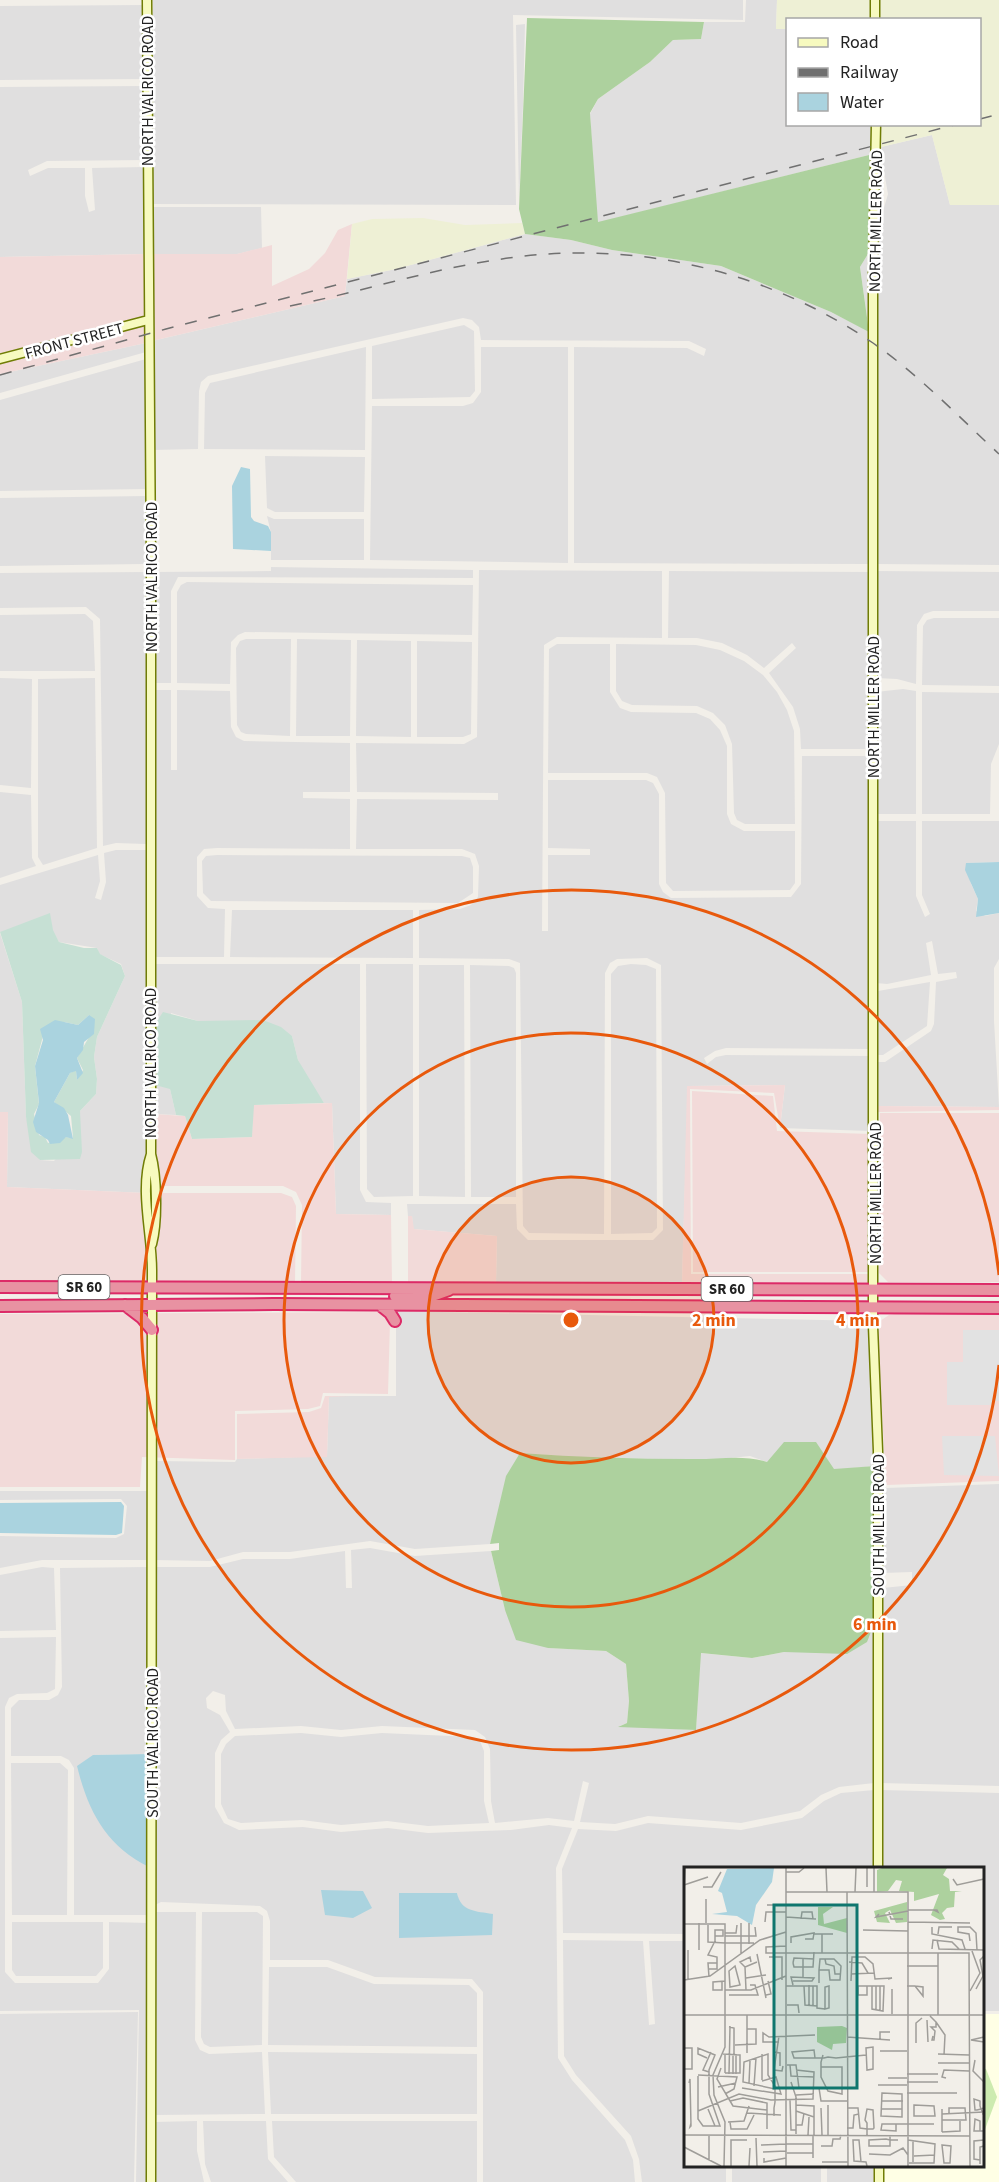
<svg xmlns="http://www.w3.org/2000/svg" width="999" height="2182" font-family="'Source Sans 3',sans-serif">
<rect width="100%" height="100%" fill="#f2efe9"/>
<!-- residential -->
<path fill="#e0dfdf" fill-rule="evenodd" d="M153 0H743V20L513 15 516 205 150 204Z
M746 0H777L776 28 787 29 788 124 873 125V154L597 223 590 114 598 99 650 62 673 40 701 39 704 22H745Z
M144 5V79L0 80V6Z
M525 24 523 105 519 202 516 25Z
M144 86 145 160 47 161 28 170 30 176 48 168H85V196L89 212 95 210 92 168 145 167V254L0 257V87Z
M932 135 950 205H999V565L877 564 876 275 879 225 888 194 879 143 881 147Z
M151 207H261L262 248 237 254H151Z
M525 234 571 240 612 250 721 266 831 312 869 331 860 267 871 249 870 564 574 563V347L687 348 704 356 706 349 689 341 481 340 479 327 472 320 463 318 208 376 201 382 199 391 198 449 153 450 152 341 345 296 347 279 396 269Z
M464 325 474 331 475 391 470 397 372 399V346Z
M146 343V352L0 393V374Z
M366 347 365 450 204 449 205 393 210 383Z
M481 347H568V563L370 560 372 406H463L473 403 481 392Z
M146 359 147 489 0 491V400Z
M265 456 365 457 364 512H275L267 508Z
M147 496 148 561 143 564 0 566V498Z
M267 516 274 519H364V560H271V533Z
M271 567 473 570V578L178 577 171 591V683H154V572L271 571Z
M479 570 662 571V638L557 637 544 645 542 931H548V855H590V849L548 848V780H646L653 783 659 794V884L663 892 671 898 791 897 801 884 802 756H870L871 1049 726 1048 715 1051 704 1058 707 1064 716 1057 726 1055 871 1056V1131L780 1128 785 1085 688 1086 682 1282 496 1283 497 1236 413 1229 412 1216H408L407 1204H516L517 1229 528 1240H653L663 1230 661 965 647 958 617 959 610 963 605 973 604 1234 529 1233 523 1226 520 963 509 959 419 958V910L460 909 471 905 478 897 479 866 475 854 462 849H356L357 799 498 800V793L357 792 356 743 464 744 477 737Z
M669 571 870 572V749H801L800 729 793 707 769 673 796 648 792 643 764 668 747 655 722 643 697 638H668Z
M876 571 999 572V611H933L924 614 917 625 916 684 897 679 876 678Z
M148 572 146 844 116 843 103 846 100 619 86 607 0 608V573Z
M187 582 473 585 472 635 245 632 238 635 231 642 230 684 177 683V592L181 585Z
M85 614 93 621 95 671H0V615Z
M934 618H999V686L922 685 923 626 927 620Z
M246 639H291L290 736 246 734 241 732 237 725 236 648 240 641Z
M297 639 351 640 350 736H296Z
M357 640 411 641V737L356 736Z
M417 641 472 642 471 734 463 737H417Z
M557 644H610V692L620 708 631 712 696 713 710 719 720 730 727 746V814L731 824 744 831H795V883L790 890 673 891 666 883 665 793 657 777 647 773H548L549 649Z
M616 644 696 645 720 650 744 661 763 675 777 692 787 710 794 731 795 824H745L737 820 734 813 732 744 725 725 713 713 697 706 632 705 622 701 616 691Z
M0 678 32 679 31 788 0 785Z
M95 678 97 848 43 865 38 857V679Z
M903 689 916 691V814H876V692Z
M154 690H171V770H177V690L230 691 231 727 236 737 244 741 350 743V792H303V798L350 799V849L217 848 204 849 197 857V896L208 908 225 909 224 957H153Z
M922 692 999 693V744L991 764 990 814H922Z
M0 792 31 795 32 858 36 866 0 878Z
M876 821H916V896L925 917 930 914 922 895V821H999V862L966 863 971 884 978 899 976 911 985 916 999 913V959L994 968V1021L999 1107 878 1106 877 1062H885L931 1031 934 1024 936 982 957 978 956 972 938 974 932 941 926 943 931 975 887 984 876 983Z
M116 850H146L147 1193 7 1187 8 1112H0V933L22 1002 26 1117 40 1160 54 1161 80 1131V1111L96 1094 97 1079 94 1057 97 1037 125 976 121 964 99 954 97 948 59 942 52 930 0 932V885L98 855 100 881 95 898 101 900 106 882 104 853Z
M217 855 462 856 470 858 473 867V893L458 903 211 901 203 893 202 861 206 856Z
M232 910H413V958L230 957Z
M153 964H360V1190L366 1202 391 1203V1215L336 1214 332 1103H324L307 1079 298 1060 292 1036 219 1022 198 1021 171 1013 170 1089 176 1115 153 1114Z
M366 964H413V1196L374 1197 367 1189Z
M631 964 646 965 656 969 657 1228 652 1233 611 1234V974L618 966Z
M419 965H464L465 1197 419 1196Z
M470 965 509 966 514 968 516 973V1197H471Z
M930 982 927 1026 883 1055H878V991Z
M396 1311 870 1321 875 1466 834 1470 767 1462 750 1456 710 1460 587 1458 520 1453 490 1544 415 1549 370 1541 290 1552H243L210 1561 154 1560 156 1461 235 1462 237 1459 327 1456 329 1396H396Z
M881 1478 886 1488 999 1484V1786L880 1783V1607L883 1588 912 1585V1572L883 1573Z
M0 1491H147L148 1560H42L0 1568V1536L116 1538 124 1534 127 1506 121 1499 0 1500Z
M370 1548 415 1556 491 1551 505 1610 548 1648 606 1651 626 1664 629 1701 627 1723 620 1726 696 1730 700 1653 752 1658 784 1652 812 1651 874 1624V1783L839 1787 821 1795 800 1811 741 1823 648 1816 615 1824 580 1822 589 1783 583 1781 574 1821 548 1818 495 1823 491 1801 490 1749 485 1737 475 1730 382 1726 341 1730 301 1726 235 1729 226 1711 225 1695 213 1691 206 1698 207 1708 220 1715 230 1732 221 1740 215 1753V1807L224 1823 239 1830 303 1827 341 1832 388 1828 428 1833 511 1830 549 1825 572 1828 556 1868 558 2058 572 2080 625 2140 633 2160 635 2182H483V1992L472 1979 375 1977 328 1960H270V1921L267 1911 260 1906 161 1902 155 1905 154 1567H210L243 1559H290L345 1551 346 1588H352L351 1550ZM457 1893 459 1902 470 1912 492 1914 399 1937Z
M42 1567 54 1568 56 1630 0 1631V1575Z
M148 1567V1754L93 1755 149 1867V1915H74V1768L69 1760 61 1756H11V1708L19 1700H49L58 1695 62 1687 60 1568Z
M56 1637 55 1689 47 1693 17 1694 9 1698 5 1707V1972L15 1983H98L109 1969V1922L149 1923 148 2182H136L139 2010 0 2011V1638Z
M301 1733 341 1737 382 1733 473 1737 480 1741 484 1751V1801L489 1823 428 1826 387 1821 341 1825 302 1820 241 1823 228 1819 221 1804V1754L226 1744 235 1736Z
M11 1763H60L68 1770 67 1915H12Z
M874 1790 875 1868H686L685 1934 563 1933 562 1869 578 1829 616 1831 648 1823 741 1830 802 1818 824 1801 841 1793Z
M881 1790 999 1793V2011H983L982 1868H881Z
M155 1912H196L195 2040 200 2050 209 2054 262 2052 265 2114 154 2115Z
M202 1912H257L263 1916 262 2045 210 2047 204 2044 201 2037Z
M12 1922H103V1968L96 1976H16L12 1970Z
M563 1940 643 1941 649 2025 655 2024 649 1941H685L686 2166H726V2182H642L639 2159 631 2136 576 2075 564 2056Z
M269 1967H327L374 1984 469 1985 477 1993V2047L268 2045Z
M138 2012 134 2182H0V2014Z
M268 2052 477 2054V2114H271Z
M197 2121V2151L204 2182H154V2122Z
M203 2121H266L268 2159 288 2182H211L205 2164Z
M272 2121H477V2182H296L274 2157Z
M732 2166H821V2182H732Z
M827 2166H875V2182H827Z"/>
<!-- commercial -->
<path fill="#f2dad9" d="M352 224 345 296 152 341 151 254H237L272 245V286L309 269 325 253 338 230Z
M145 254V317L0 356V257Z
M145 324 146 343 0 374V363Z
M785 1085 780 1128 774 1093 690 1089 691 1274H871V1283L682 1282 687 1086Z
M692 1091 773 1096 777 1131 871 1134 868 1272H693Z
M332 1103 336 1214 391 1215 392 1283H301L302 1205 296 1192 283 1186H154L153 1114 185 1116 192 1139 252 1137 253 1105Z
M878 1106 999 1107V1110L878 1112Z
M0 1112H8L7 1187 147 1193 148 1283H0Z
M880 1113H999V1282H888L879 1273Z
M154 1193H281L292 1197 296 1206 295 1283H154Z
M408 1216H412L414 1229 497 1236 496 1283H408Z
M383 1312 390 1321 388 1394 323 1393 320 1406 308 1409 235 1411V1460L142 1457 140 1487H0V1314Z
M901 1313H999V1481L886 1485 878 1340 880 1321 889 1315Z
M325 1396H350L329 1397 327 1457 237 1459V1414L309 1412 321 1408Z"/>
<!-- education -->
<path fill="#ffffe5" d="M983 2014H999V2182H884V2166H982Z"/>
<!-- farmland -->
<path fill="#eef0d5" d="M777 0H872V19L788 20 787 29H776Z
M878 0H999V205H950L932 135 881 147 879 143V125L980 124V20L879 19Z
M423 218 465 225 522 223 525 234 396 269 347 279 352 224 372 219Z"/>
<!-- grass -->
<path fill="#cdebb0" d="M983 2068 986 2069 997 2097 984 2132Z"/>
<!-- forest -->
<path fill="#add19e" d="M527 18 704 22 701 39 673 40 650 62 598 99 590 113 598 222 873 154 871 249 860 267 869 332 831 312 721 266 612 250 571 240 525 234 519 209Z
M784 1442H816L834 1469 875 1466 874 1624 867 1642 847 1654 784 1652 752 1658 701 1653 696 1730 618 1727 627 1723 629 1701 626 1664 606 1651 548 1648 516 1640 505 1610 491 1551 499 1550V1543L490 1544 506 1476 520 1453C577 1457 633 1459 690 1459 716 1460 742 1454 767 1462Z"/>
<!-- wetland -->
<path fill="#c6e0d4" fill-rule="evenodd" d="M50 913 53 930 59 942 84 948H97L100 954 121 965 125 976 97 1037 94 1057 97 1079 96 1094 80 1111 82 1152 80 1159 40 1160 31 1152 26 1117 22 1002 0 932ZM89 1015V1037L77 1058 83 1070 77 1080 76 1070 70 1073 54 1102 71 1116 73 1138 66 1137 48 1143 45 1137 39 1135 34 1114 39 1104 35 1066 43 1036 64 1022 78 1025Z
M163 1012 198 1021 263 1020 281 1027 292 1036 298 1060 324 1103 254 1105 252 1137 192 1139 185 1116 176 1115 170 1089 155 1085 153 1027Z"/>
<!-- parking -->
<path fill="#e2e2e2" d="M963 1330H999V1401H994V1405H947V1362H963Z
M942 1436H995L999 1476 944 1475Z"/>
<!-- water -->
<path fill="#aad3df" d="M241 467 250 469 251 517 254 521 268 526 271 532V551L233 549 232 486Z
M999 862V913L976 917 978 899 965 870 966 863Z
M89 1015 95 1019 94 1034 84 1042 83 1050 77 1058 83 1073 77 1080 76 1071 70 1073 54 1102 64 1108 68 1115 73 1139 66 1137 60 1143 50 1144 48 1140 36 1132 33 1122 39 1103 35 1066 43 1040 40 1029 55 1020 78 1025Z
M121 1502 124 1506 122 1533 116 1535 0 1533V1503Z
M148 1754 149 1867C106 1846 88 1811 77 1766L93 1755Z
M321 1890 363 1891 372 1908 353 1918 325 1915Z
M399 1893H457C461 1912 476 1911 493 1914L492 1935 399 1938Z"/>
<g fill="none" stroke-linecap="round" stroke-linejoin="round">
<defs>
<path id="secondary" d="M147 0 151 563V1154C157 1176 158 1221 152 1244
M875 0V20
M876 124 873 275V1326L878 1451V1868
M0 359 148 320
M151 1154C139 1190 152 1233 152 1270L151 2182
M879 2166V2182"/>
<path id="highway" d="M0 1287 999 1290
M395 1296 435 1295 449 1290
M125 1305 142 1318 152 1330
M380 1305 390 1313 395 1321
M0 1306 274 1304 999 1308"/>
</defs>
<!-- secondary casing -->
<use href="#secondary" stroke="#707d05" stroke-width="11"/>
<!-- highway casing -->
<use href="#highway" stroke="#dc2a67" stroke-width="14"/>
<!-- secondary -->
<use href="#secondary" stroke="#f7fabf" stroke-width="8"/>
<!-- highway -->
<use href="#highway" stroke="#e892a2" stroke-width="10"/>
<!-- rail -->
<path stroke="#707070" stroke-width="1.5" stroke-dasharray="12 12" stroke-linecap="butt" d="M980 119 999 114
M290 306C361 292 430 269 502 259 631 239 765 269 873 343 919 375 958 416 999 454
M0 375 166 329 958 124"/>
</g>
<!-- distance rings -->
<circle cx="571" cy="1320" r="143" fill="#e8590c" fill-opacity=".12"/>
<g fill="none" stroke="#e8590c" stroke-width="3">
<circle cx="571" cy="1320" r="143"/>
<circle cx="571" cy="1320" r="287"/>
<path d="M999 1365A430 430 0 1 1 999 1275"/>
</g>
<g text-anchor="middle" stroke-width="5" stroke-linejoin="round" paint-order="stroke">
<!-- shield labels -->
<g fill="#fff" stroke="#646464" stroke-width="1.5">
<rect x="58.5" y="1275" width="51" height="24" rx="4.5"/>
<rect x="701.5" y="1277" width="51" height="24" rx="4.5"/>
</g>
<g font-size="15" font-weight="bold" fill="#222">
<text x="84" y="1292">SR 60</text>
<text x="727" y="1294">SR 60</text>
</g>
<!-- street labels -->
<g font-size="16" fill="#222" stroke="#fff">
<text transform="translate(147 91) rotate(-90)" y="6">NORTH VALRICO ROAD</text>
<text transform="translate(875 221) rotate(-89)" y="6">NORTH MILLER ROAD</text>
<text transform="translate(74 340) rotate(-15)" y="6">FRONT STREET</text>
<text transform="translate(151 577) rotate(-90)" y="6">NORTH VALRICO ROAD</text>
<text transform="translate(873 707) rotate(-90)" y="6">NORTH MILLER ROAD</text>
<text transform="translate(150 1063) rotate(-90)" y="6">NORTH VALRICO ROAD</text>
<text transform="translate(875 1193) rotate(-90)" y="6">NORTH MILLER ROAD</text>
<text transform="translate(878 1525) rotate(-90)" y="6">SOUTH MILLER ROAD</text>
<text transform="translate(152 1743) rotate(-90)" y="6">SOUTH VALRICO ROAD</text>
</g>
</g>
<!-- overview -->
<g transform="translate(684 1867)">
<rect width="300" height="300" fill="#f2efe9"/>
<path d="M198 1H263L259 8 265 12 266 24H278L271 25 270 40 263 41 258 46 261 52 256 53 247 48 255 27 230 34V25L215 24 218 14 212 13 204 24 193 25V3ZM223 35V55L212 56 206 43 201 46 206 56 193 55 190 44ZM134 40H149L139 47 140 57 163 51V66L134 58ZM158 159 163 161 162 176 149 177 148 183 133 175V160Z" fill="#add19e"/>
<path d="M90 1 88 15 72 38 68 58 53 49 28 47 43 45 38 26 34 24 43 2Z" fill="#aad3df"/>
<path fill="none" stroke="#9f9d99" stroke-width="1.5" d="M102 1V299M142 1 143 25M102 5H115L120 1M269 12 273 18 300 12M0 18 24 10M19 20H28L37 5M183 20V1M0 22 1 1M102 25H224V299M163 25 164 299M171 25 172 1M190 25V1M83 38H102M224 43H253L254 45 250 43M205 45 207 52H219M195 47 192 50 224 44M102 50 132 52M117 52 118 45H128L129 52M81 55 82 45H102M224 55 286 56M22 56V32M57 56V86M65 56V77M0 57H41V180L29 208 30 228 41 255 40 299M24 58V75L41 76M248 60V67L278 73 281 82M179 63 224 64M41 66H52L53 58M130 67H149M254 67 255 60H268M31 69H39V63H31V76M41 69H72L71 60M253 73 255 82 300 83M286 74 285 67 274 65V60H286L292 66 293 83M41 76H70M107 76V70L130 66 129 72H121M102 79 82 80V86H285L286 299M248 82 249 73 268 75 275 82M4 83V113M15 83V56M138 86V67M254 86V148M73 87 82 131M85 90H98V113M141 92 142 97 150 99 151 107H157M165 95 178 96 184 106M109 96 110 100H129L130 85M109 96 110 91 130 92M51 99 56 118 46 120 45 104ZM223 99H254M61 100 56 95 66 90 67 95M24 102H33V90L24 88 30 76M167 107 190 106M25 110 24 96H33M119 110V91M62 111 82 108M0 113 26 109 76 73 102 65M38 114V123H29V115L41 114M167 114 168 90H181L189 97 191 112 208 111 204 112M135 116V103L136 92H150L157 99 156 113H146L145 103H135M109 118 107 110 130 111 128 114H109M125 118V139M102 119H133V141L141 142M120 119 121 138 133 139M129 119V139M145 119V141L141 142V120ZM183 119V128H174V119H200L199 144 188 142V119M196 119V143M223 119H231L239 129V120L231 119M292 122 299 109 296 93 300 89M41 123H67L102 109M62 123 61 100 73 95M286 124 296 106 288 84M45 128H74L71 118H66M82 128 87 127 84 114M103 138H114L115 146M192 142V119M208 147V122M0 148H300M246 149 252 155V160H247L251 164 250 173H248L249 169M243 153 244 175M252 155 261 168 260 188M45 160 50 161V187M95 169 90 203 98 204 99 199M163 170 206 173M300 170 287 173 300 175M196 173V165H206M95 175H79V166L85 170 131 168M232 176V156L238 151M51 178 72 177V162H63M189 180V202L183 203 182 181ZM0 181H8V202H0M196 184H223M90 185 96 186V199M63 186V148M39 187 56 188V206H41M41 187V206M49 187V207M52 187V207M254 187 285 188M131 191 130 183 108 185 110 191H140L144 190 152 191 182 188M291 193 289 204 300 215M254 196H285M103 198H112L115 221H135L137 234H163M106 198 107 209 130 210M137 200H158V227L144 224 137 210V195L139 188M37 201 33 212 49 239 83 243M25 205 19 203 27 185M45 207 46 159M223 207H254M14 208 53 210 50 222 41 227M14 209V252L19 259H36L25 227V203L31 188 14 181V187L23 191M204 211H223M262 211 258 210 260 203 285 204M78 213V187M107 215 112 230V267M223 215H254M5 216 6 212 7 259 6 260 7 256M65 216 66 194M194 218H223M70 219 72 191M34 220 52 216M58 221 97 227 92 210 78 214M198 226 218 227V250L197 249ZM223 226H273M112 228 130 227M106 233 107 263H112M46 234 59 231 83 236V262M197 234H219M112 238 130 239V268M144 238V268M230 238 250 239 251 249H230ZM137 241 138 268M163 241H174L176 261 183 262H189L190 261 189 243 183 242 181 253 183 256V268M300 241 297 242 293 243H291L290 232 296 234V239L297 242 299 246V247L300 248M24 242 31 259M197 242H218M14 244 55 227 87 233 129 232 130 205 112 203M112 244 130 250M63 246 97 248M258 247 300 245M90 249V241L91 235V219L84 208V187L60 195 59 215 91 222M258 253H282L281 241H265V247M44 255 60 254 65 239M46 255 47 262H63L70 248M212 257V264L197 263 198 257ZM212 257H250M112 258H118L120 246M163 261H169L170 248 175 247M296 264V254L291 252 290 264H300M258 265 276 264V254M258 265V242M0 268 286 269M124 268 125 250M206 269V279H185V273L202 272 206 273H214M72 271 73 299M224 273 251 277 250 296H225M229 273V295M102 277H129M77 278 102 277M258 278 267 279 266 296H260ZM137 279H148L149 272H156L157 268M0 280 37 299M79 285 102 284M103 286H129M185 287 206 288 219 281 224 288M230 289 251 288M80 291V295L102 291M129 291V268M25 293V268M296 293 290 292V274L300 273M138 295H164M177 295 175 273H169L170 294 182 295 183 299M296 297V280L300 279M47 299V273H63M65 299 66 281"/>
<path fill="#0f766e" fill-opacity="0.15" stroke="#0f766e" stroke-width="3" d="M90 38H173V221H90Z"/>
<rect width="300" height="300" fill="none" stroke="#222" stroke-width="3"/>
</g>
<circle cx="571" cy="1320" r="9" fill="#e8590c" stroke="#fff" stroke-width="3"/>
<g font-size="18" text-anchor="middle" font-weight="bold" fill="#e8590c" stroke="#fff" stroke-width="5" stroke-linejoin="round" paint-order="stroke">
<text x="714" y="1326">2 min</text>
<text x="858" y="1326">4 min</text>
<text x="875" y="1630">6 min</text>
</g>
<!-- legend -->
<rect x="786" y="18" width="195" height="108" fill="#ffffff" stroke="#a7a7a7" stroke-width="1.5"/>
<rect x="798" y="38" width="30" height="9" fill="#f7fabf" stroke="#a7a7a7" stroke-width="1.5"/>
<text x="840" y="48" font-size="18" fill="#222222">Road</text>
<rect x="798" y="68" width="30" height="9" fill="#707070" stroke="#a7a7a7" stroke-width="1.5"/>
<text x="840" y="78" font-size="18" fill="#222222">Railway</text>
<rect x="798" y="93" width="30" height="18" fill="#aad3df" stroke="#a7a7a7" stroke-width="1.5"/>
<text x="840" y="108" font-size="18" fill="#222222">Water</text>
</svg>
